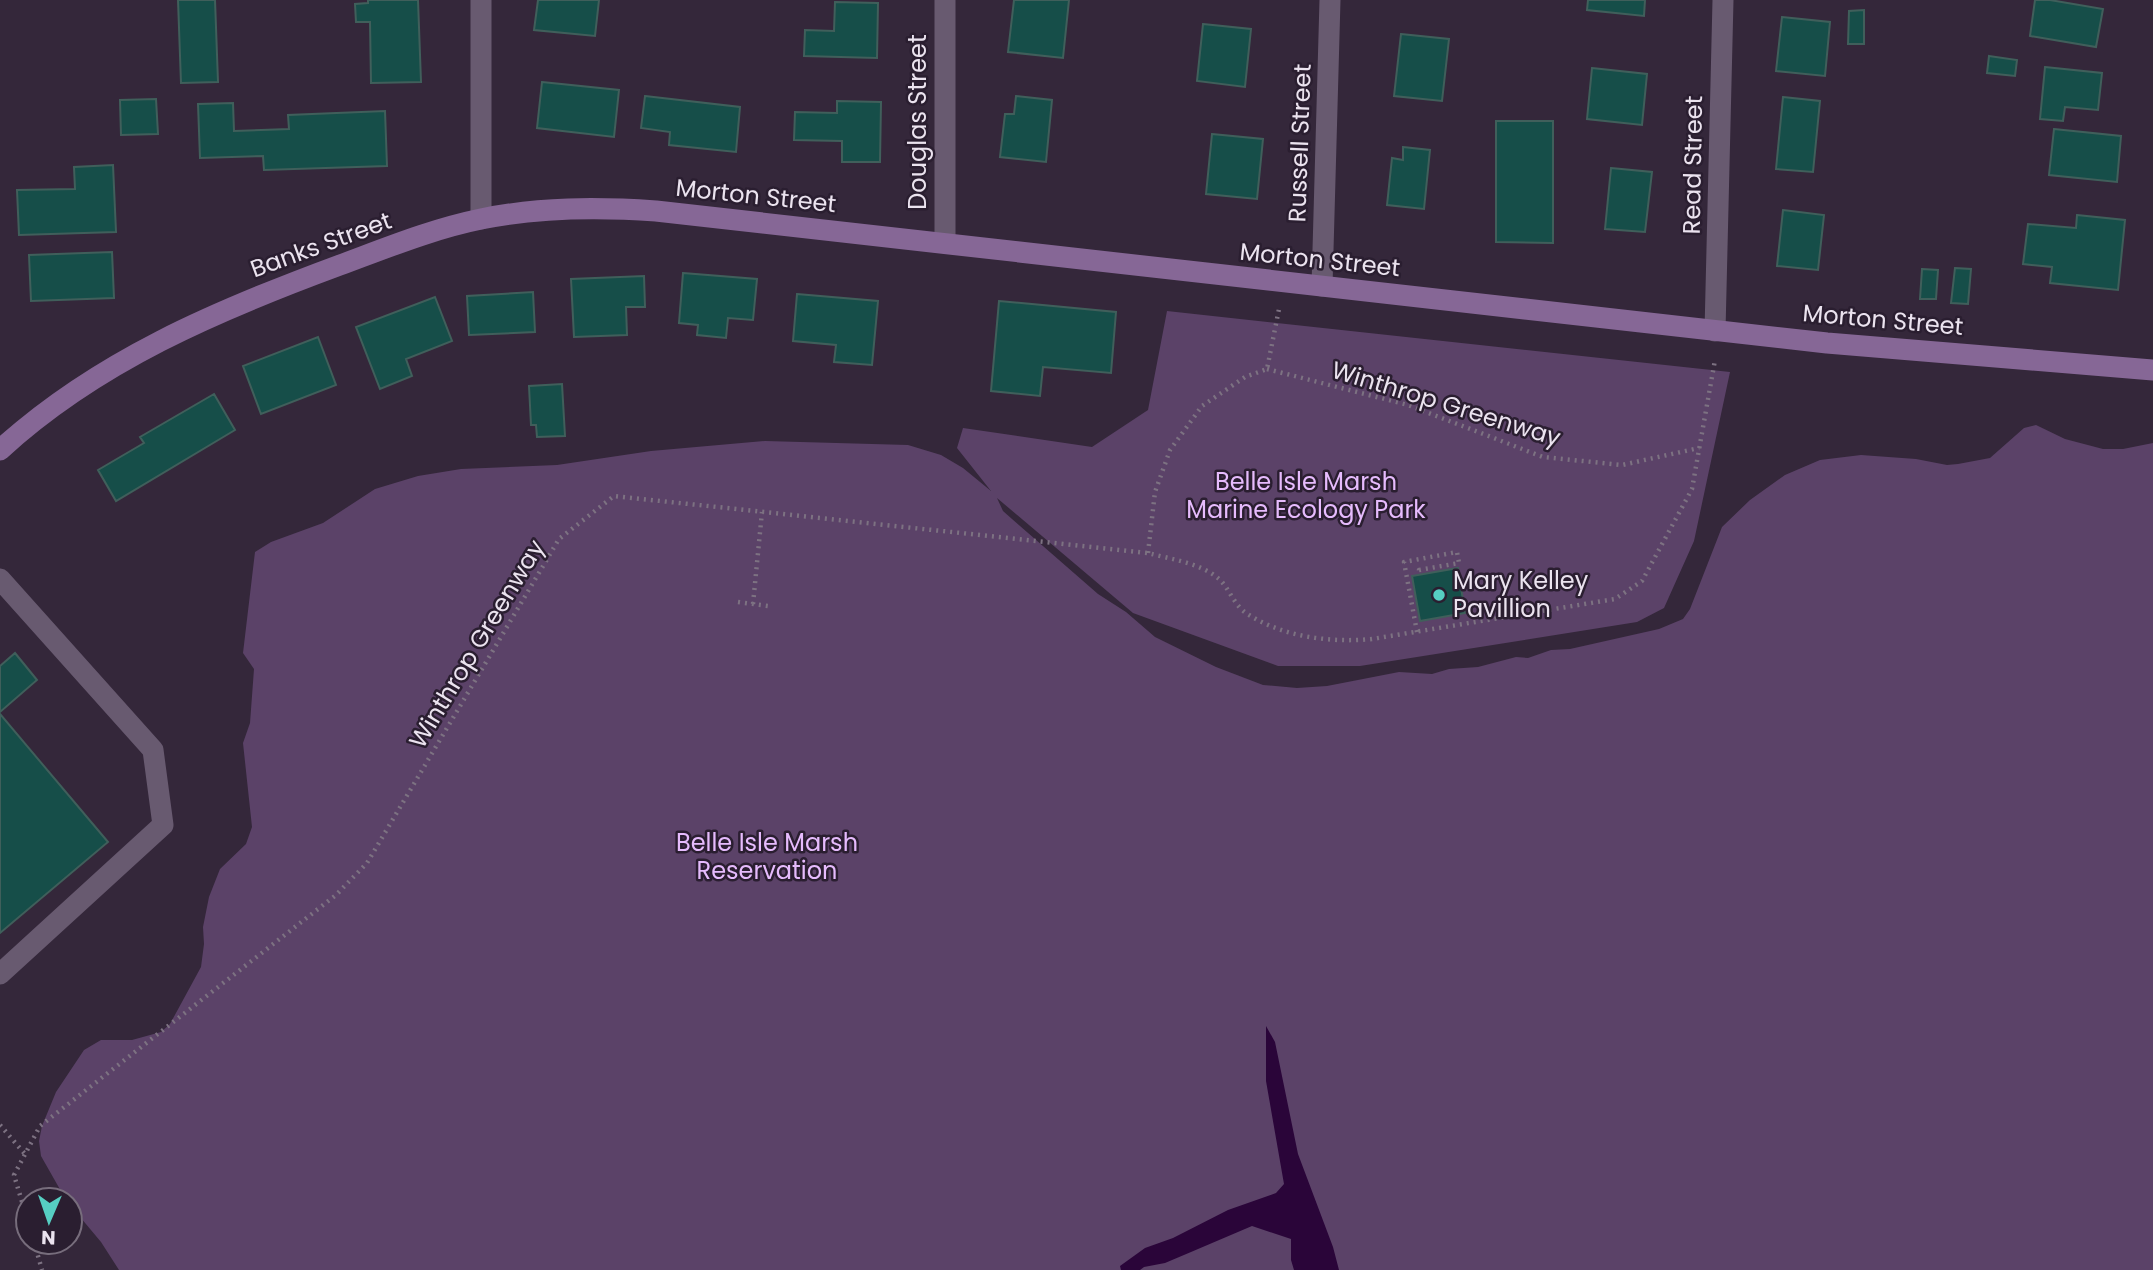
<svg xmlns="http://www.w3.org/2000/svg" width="2153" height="1270" font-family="Poppins,sans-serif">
<rect width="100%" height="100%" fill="#34273a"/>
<!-- green -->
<path fill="#5b4268" d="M1167 311 1730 372 1694 541 1664 608 1637 622 1360 666H1278L1133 613 997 498 1003 511 1012 519 1098 594 1126 612 1155 637 1216 667 1263 685 1297 688 1327 686 1399 672 1432 674 1449 669 1478 667 1516 657 1528 658 1551 650 1570 649 1659 629 1683 619 1690 609 1722 527 1750 500 1785 475 1820 460 1861 455 1916 459 1947 465 1958 464 1990 458 2024 428 2036 425 2065 439 2103 449H2123L2153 443V1270H119L101 1242 70 1205V1200H66L41 1156 39 1141 42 1126 56 1092 84 1050 101 1040H132L161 1032 170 1024 201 967 204 944 203 927 209 897 220 869 246 844 252 827 243 743 250 723 254 669 243 653 255 552 271 542 323 523 375 489 418 476 461 469 557 465 651 451 765 441 908 445 941 455 963 468 991 491 957 448 963 428 1092 447 1148 410Z"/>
<!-- water -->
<path fill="#2a0539" d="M1266 1026 1275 1042 1298 1154 1333 1247 1339 1270H1294L1291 1260V1239L1252 1226 1191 1252 1165 1263 1144 1267 1140 1270H1121L1120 1266 1145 1248 1173 1238 1228 1210 1276 1193 1284 1184 1266 1081Z"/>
<!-- building -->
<path fill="#164e49" stroke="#405f5b" stroke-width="2" d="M178 0H215L218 82 181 83Z
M368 0H418L421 82 371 83 370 22H356L355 4 368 3Z
M538 0H599L595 36 534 30Z
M1014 0H1069L1063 58 1008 52Z
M1588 0H1645L1644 16 1587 10Z
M2035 0H2050L2103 9 2096 47 2030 36Z
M835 2 878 3 877 58 804 56 805 30 834 31Z
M1864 10V44H1848L1849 11Z
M1782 17 1830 22 1825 76 1776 71Z
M1203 24 1251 29 1245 87 1197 81Z
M1401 34 1449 39 1442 101 1394 96Z
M1989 56 2017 60 2015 76 1987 73Z
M2045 67 2102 73 2098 110 2065 107 2063 121 2040 119Z
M1592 68 1647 74 1642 125 1587 119Z
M542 82 619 90 614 137 537 128Z
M645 96 740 107 736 152 669 145 670 132 641 128Z
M1016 96 1052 100 1046 162 1000 157 1005 114H1014Z
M1783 97 1820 101 1813 172 1776 169Z
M156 99 158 134 121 135 120 100Z
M837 101 881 102 880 162H842V141L794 140 795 112 837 113Z
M233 103 234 131 289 129 288 115 385 111 387 166 264 170 263 156 200 158 198 104Z
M1496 121H1553V243L1496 242Z
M2054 129 2121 136 2117 182 2049 175Z
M1212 134 1263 139 1257 199 1206 194Z
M1403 147 1430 150 1424 209 1387 205 1392 158 1403 160Z
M113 165 116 232 19 235 17 190 75 189 74 167Z
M1611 168 1652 172 1645 232 1605 229Z
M1783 210 1824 215 1818 270 1777 266Z
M2077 215 2125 220 2118 290 2050 283 2052 267 2023 264 2028 224 2076 228Z
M112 252 114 298 31 301 29 255Z
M1955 268 1971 269 1968 304 1951 303Z
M1922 269 1938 270 1936 299H1920Z
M683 273 757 279 753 320 728 318 726 338 697 335 698 325 679 323Z
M644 276 645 307H626L627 335 574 337 571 279Z
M533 292 535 332 469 335 467 296Z
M797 294 878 301 872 365 834 362 836 345 793 341Z
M435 297 452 341 406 359 412 376 380 389 356 327Z
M999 301 1116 312 1111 373 1043 367 1040 396 991 391Z
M318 337 336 385 261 414 243 366Z
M562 384 565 436 537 437 536 425H531L529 386Z
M214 394 235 430 116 501 98 470 144 443 140 437Z
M1458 568 1465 613 1420 621 1412 576Z
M15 653 37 680 0 712V666Z
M0 714 108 842 0 933Z"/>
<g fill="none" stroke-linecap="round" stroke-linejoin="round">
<!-- path -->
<path stroke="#7d7282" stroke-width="4.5" stroke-dasharray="2 5" stroke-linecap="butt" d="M1267 369 1408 405 1543 457 1622 465 1699 448
M1148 553 1155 492 1170 450 1202 406 1245 377 1267 369 1279 309
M738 602 768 606
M753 604 762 512
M1417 632 1404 562 1457 552 1459 563 1419 570 1420 575
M0 1125 25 1154
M28 1222 14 1175 40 1126 336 895 367 863 559 539 614 496 1148 553C1170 559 1201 563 1219 579 1229 588 1234 605 1246 613 1282 637 1330 643 1372 639L1615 599 1642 581 1692 489 1715 360
M34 1242 42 1270"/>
<!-- lane -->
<path stroke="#685a70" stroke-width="21" d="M0 579 153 750 163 825 0 974"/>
<!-- street -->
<path stroke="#685a70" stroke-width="21" d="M481 0V219
M945 0V243
M1322 286 1330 0
M1715 331 1723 0"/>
<!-- secondary -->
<path stroke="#866796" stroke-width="21" d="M0 450C97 361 218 310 340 265 386 248 432 229 481 219 539 207 597 207 656 211L1827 343 2153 370"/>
</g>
<!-- markers -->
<circle fill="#56cec2" stroke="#2a1e30" stroke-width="2.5" cx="1439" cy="595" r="7"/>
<g text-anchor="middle" stroke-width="5" stroke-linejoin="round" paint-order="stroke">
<!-- street labels -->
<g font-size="24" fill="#ebe3ef" stroke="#2a1e30">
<text transform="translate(918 122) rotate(-90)" y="8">Douglas Street</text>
<text transform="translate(1300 143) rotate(-88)" y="8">Russell Street</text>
<text transform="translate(1693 165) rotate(-89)" y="8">Read Street</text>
<text transform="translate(756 196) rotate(6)" y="8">Morton Street</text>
<text transform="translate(321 245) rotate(-20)" y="8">Banks Street</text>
<text transform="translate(1320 260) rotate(6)" y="8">Morton Street</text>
<text transform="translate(1883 320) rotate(5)" y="8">Morton Street</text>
<text transform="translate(1446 404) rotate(17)" y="8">Winthrop Greenway</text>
<text transform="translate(477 644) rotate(-59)" y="8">Winthrop Greenway</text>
</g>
<!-- park labels -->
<g font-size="24" fill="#e6bbfd" stroke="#2a1e30">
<text x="1306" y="490">Belle Isle Marsh<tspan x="1306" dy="28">Marine Ecology Park</tspan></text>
<text x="767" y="851">Belle Isle Marsh<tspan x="767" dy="28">Reservation</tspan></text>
</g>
<!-- poi labels -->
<g font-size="24" fill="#ebe3ef" stroke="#2a1e30" text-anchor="start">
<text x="1453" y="589">Mary Kelley<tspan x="1453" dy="28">Pavillion</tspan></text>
</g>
</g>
<!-- north arrow -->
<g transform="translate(49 1221) rotate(182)"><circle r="33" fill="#2a1e30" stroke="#776d7c" stroke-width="2"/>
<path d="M0-5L12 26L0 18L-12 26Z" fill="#56cec2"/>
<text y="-10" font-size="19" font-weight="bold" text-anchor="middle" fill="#ebe3ef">N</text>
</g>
</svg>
